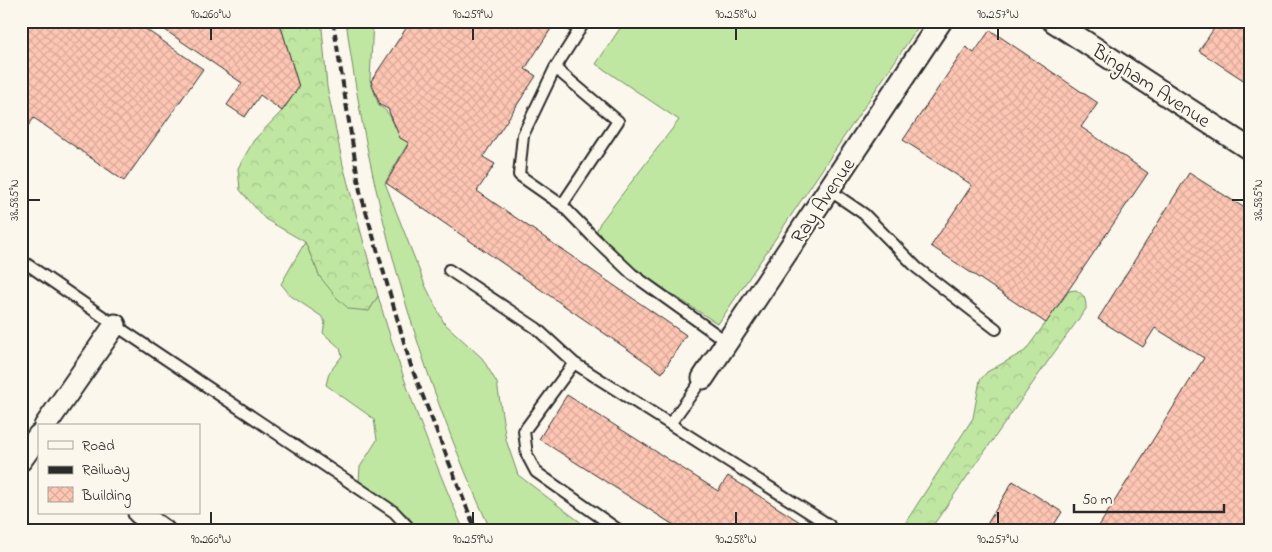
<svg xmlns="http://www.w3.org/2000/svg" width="1272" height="552" font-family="'Indie Flower',sans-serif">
<defs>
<pattern id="forest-crowns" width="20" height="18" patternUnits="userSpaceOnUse" patternTransform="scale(1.25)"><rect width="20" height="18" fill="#c0e7a2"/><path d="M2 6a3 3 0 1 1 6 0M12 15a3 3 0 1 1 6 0" fill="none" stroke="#a5c68c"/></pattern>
<pattern id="building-cross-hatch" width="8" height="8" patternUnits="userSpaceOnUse" patternTransform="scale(1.25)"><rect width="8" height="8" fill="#fec6b3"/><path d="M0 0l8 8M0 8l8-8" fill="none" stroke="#daaa9a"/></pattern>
</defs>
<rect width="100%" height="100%" fill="#fbf7ec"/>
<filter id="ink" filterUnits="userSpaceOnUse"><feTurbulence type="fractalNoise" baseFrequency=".02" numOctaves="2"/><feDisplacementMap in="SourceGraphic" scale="10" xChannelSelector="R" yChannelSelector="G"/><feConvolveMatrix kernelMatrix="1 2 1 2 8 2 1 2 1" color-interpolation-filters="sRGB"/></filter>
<g filter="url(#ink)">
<!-- grass -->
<path fill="#c0e7a2" stroke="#768966" d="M346 21H373L370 80 379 106C396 114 391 132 408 143L385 183 425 285 444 323 482 358 497 383 506 440 518 475 592 531H491C417 370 369 196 346 21Z
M625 21H922L718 324 632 268 596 232 600 223 679 120 596 64Z
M305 242 320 277 369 311 378 296C401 377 431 454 464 531H418L408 516 359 481 360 467 377 440 374 419 326 385 329 373 342 356 340 348 323 333 325 322 321 316 291 296 281 284Z"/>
<!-- forest -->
<path fill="url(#forest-crowns)" stroke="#768966" d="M284 21H318L322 28 327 87 343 165 378 296 369 311 349 309 337 298 320 277 305 242 265 219 240 190 238 168 254 140 282 111 299 87 281 27Z
M1076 290C1085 295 1086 300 1086 309L1051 357 929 531H900L973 418 980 380 987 372 1025 351 1069 291Z"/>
<!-- building -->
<path fill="url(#building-cross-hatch)" stroke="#2b2b2b" d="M21 21H134L203 69 124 181 34 118 21 135Z
M152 21H272L281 27 299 87 282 111 260 95 245 117 227 105 242 83Z
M411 21H556L525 69 536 76 483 157 495 164 477 191 686 335 662 373 386 183 409 143 400 138 388 109 380 105 371 81Z
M1219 21H1251V85L1199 51Z
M990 30 1098 103 1081 127 1148 173 1046 323 931 246 972 185 903 140 966 47 974 53Z
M1189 173 1251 212V531H1096L1204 358 1155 328 1143 347 1098 319Z
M567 395 718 491 728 476 814 531H683L539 439Z
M1013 481 1062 512 1050 531H983Z"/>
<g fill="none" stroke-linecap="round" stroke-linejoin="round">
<defs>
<path id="lane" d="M566 21 579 30
M555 68 585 21
M829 190 864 214 917 268 996 329
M562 205 519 175 523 135 555 68 618 121 562 205 595 239 632 274 727 342
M21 260 115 325 394 512 412 531
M449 270 536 328 574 363
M670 424 703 378
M620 531 536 472 527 455 524 431 574 363 829 525 825 531"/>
<path id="street" d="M1053 21 1251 150
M703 378 941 21
M45 426 115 325
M21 460 39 435
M139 513 164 531"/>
</defs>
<!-- lane casing -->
<use href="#lane" stroke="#2b2b2b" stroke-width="14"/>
<!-- street casing -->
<use href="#street" stroke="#2b2b2b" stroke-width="25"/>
<!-- lane -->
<use href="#lane" stroke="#fbf7ec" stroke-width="10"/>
<!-- street -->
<use href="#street" stroke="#fbf7ec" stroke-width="21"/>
<!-- rail -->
<path stroke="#2b2b2b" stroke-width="4" stroke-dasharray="8 4" stroke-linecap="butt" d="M333 21 360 191 411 366 476 531"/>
</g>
</g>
<!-- ticks -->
<path fill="none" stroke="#2b2b2b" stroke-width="2" d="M211 28V40M473 28V40M736 28V40M998 28V40M28 200H40M1232 200H1244M211 512V524M473 512V524M736 512V524M998 512V524"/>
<g text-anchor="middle" stroke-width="4.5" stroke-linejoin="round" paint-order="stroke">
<!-- street labels -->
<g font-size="20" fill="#2b2b2b" stroke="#fbf7ec">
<text transform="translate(1152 85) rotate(33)" y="7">Bingham Avenue</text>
<text transform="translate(822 200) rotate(-56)" y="7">Ray Avenue</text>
</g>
</g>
<!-- margin -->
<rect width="1272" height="552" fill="none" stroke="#fbf7ec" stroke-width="55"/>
<!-- legend -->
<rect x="38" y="424" width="162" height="90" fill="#fbf7ec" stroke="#a8a59f"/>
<rect x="48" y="441" width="25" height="8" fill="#fbf7ec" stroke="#a8a59f"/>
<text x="82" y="450" font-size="15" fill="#2b2b2b">Road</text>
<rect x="48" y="466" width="25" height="8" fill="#2b2b2b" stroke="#a8a59f"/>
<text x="82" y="474" font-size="15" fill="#2b2b2b">Railway</text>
<rect x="48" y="487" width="25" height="15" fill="url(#building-cross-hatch)" stroke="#a8a59f"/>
<text x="82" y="500" font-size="15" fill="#2b2b2b">Building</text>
<!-- scale -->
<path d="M1074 504v8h150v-8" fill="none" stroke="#2b2b2b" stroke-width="2.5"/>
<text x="1082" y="504" font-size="15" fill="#2b2b2b" stroke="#fbf7ec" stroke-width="4" paint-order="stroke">50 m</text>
<rect x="28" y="28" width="1216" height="496" fill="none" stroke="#2b2b2b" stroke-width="2"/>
<g font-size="12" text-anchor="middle" fill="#2b2b2b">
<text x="211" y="18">90.260°W</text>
<text x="473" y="18">90.259°W</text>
<text x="736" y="18">90.258°W</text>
<text x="998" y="18">90.257°W</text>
<text transform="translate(14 200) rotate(-90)" y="4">38.585°N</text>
<text transform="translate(1258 200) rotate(-90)" y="4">38.585°N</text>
<text x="211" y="543">90.260°W</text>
<text x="473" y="543">90.259°W</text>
<text x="736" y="543">90.258°W</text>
<text x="998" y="543">90.257°W</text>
</g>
</svg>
